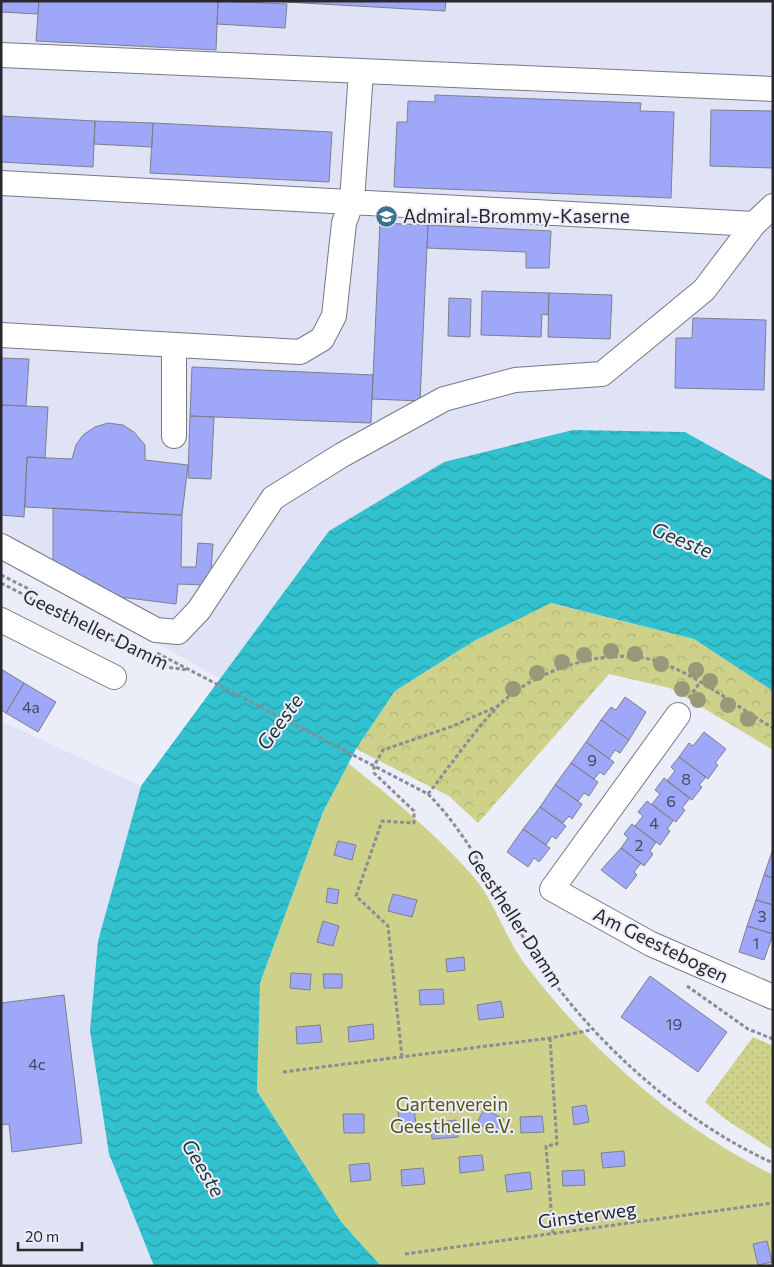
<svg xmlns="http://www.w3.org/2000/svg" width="774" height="1267" font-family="Commissioner,sans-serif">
<defs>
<pattern id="grass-dots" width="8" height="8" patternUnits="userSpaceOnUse" patternTransform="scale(1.25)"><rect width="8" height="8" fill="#ced189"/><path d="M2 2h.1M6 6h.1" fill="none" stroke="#b1b376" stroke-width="1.8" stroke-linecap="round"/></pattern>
<pattern id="park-crowns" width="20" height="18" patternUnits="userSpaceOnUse" patternTransform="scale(1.25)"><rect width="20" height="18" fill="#ced189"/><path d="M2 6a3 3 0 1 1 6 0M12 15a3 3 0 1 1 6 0" fill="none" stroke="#b1b376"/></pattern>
<pattern id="water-waves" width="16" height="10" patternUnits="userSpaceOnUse" patternTransform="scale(1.25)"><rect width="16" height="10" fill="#32c1ce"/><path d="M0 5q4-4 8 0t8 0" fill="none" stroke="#2a9da7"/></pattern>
</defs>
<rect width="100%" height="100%" fill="#ebedf8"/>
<!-- built -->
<path fill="#e0e3f6" d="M1 1H773V481L685 432 573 430 329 531 221 679 1 556Z
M1 721 141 786 98 941 109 1154 154 1266H1Z"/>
<!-- grass -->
<path fill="url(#grass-dots)" d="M753 1037 773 1046V1150L725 1119 705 1102Z"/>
<!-- park -->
<path fill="url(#park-crowns)" d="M550 603 694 639 773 691V750L670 688 609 674 478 823 449 796 356 749 395 691 474 641Z"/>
<!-- garden -->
<path fill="#ced189" d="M348 763C392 798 435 833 472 875 493 898 505 937 524 963 591 1051 674 1125 773 1175V1266H381L342 1223 257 1091 260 983 323 812Z"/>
<!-- water -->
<path fill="url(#water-waves)" d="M573 430 685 432 773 481V691L694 639 551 603 474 641 395 691 356 749 323 812 260 983 257 1091 342 1223 381 1266H154L109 1154 90 1031 98 941 141 786 329 531 444 462Z"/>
<!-- building -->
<path fill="#9fa8f8" stroke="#7e7f89" d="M1 1H39L38 14 1 12Z
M39 1H218L216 50 36 41Z
M218 1 287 4 285 28 217 24Z
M268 1H446L445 11Z
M435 95 641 103 640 111 674 112 671 198 394 187 397 122H407L408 101 435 102Z
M711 110 773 111V168L710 166Z
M1 116 95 121 93 167 1 162Z
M95 121 153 123 152 147 94 144Z
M153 123 332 132 329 182 150 173Z
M380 223 428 225 420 401 372 399Z
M428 225 551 231 549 268H526V252L427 248Z
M482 291 549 293 548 315 542 314 541 337 481 335Z
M549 293 612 295 610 339 548 337Z
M449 298 471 299 470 337 448 336Z
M693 318 766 320 764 390 675 388 676 338H692Z
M1 358 29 359 26 406 1 405Z
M192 367 373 375 371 423 190 416Z
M1 405 48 407 45 458 27 457 24 517 1 515Z
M190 416 214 417 211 479 188 478Z
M108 423 123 425 134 432 145 445V460L188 465 182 515 25 507 27 457 72 459 76 445 83 435 95 427Z
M53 508 182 515 181 567H196L198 543 213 544 211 571 206 576 205 585 178 584 176 604 120 597 53 562Z
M1 669 24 683 6 713 1 710Z
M24 683 56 702 38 732 6 713Z
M625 697 646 712 629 740 601 720 611 707 616 710Z
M601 720 629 740 620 753 615 750 609 759 586 742Z
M704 732 726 749 715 763 718 765 708 779 679 757 689 743 693 746Z
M586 742 614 762 604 775 600 772 594 779 571 763Z
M679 757 706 777 699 785 702 787 692 800 667 781 675 771 671 767Z
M571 763 598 782 589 796 584 793 578 801 555 785Z
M664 778 690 798 682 808 685 810 676 822 652 804 660 794 655 790Z
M555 785 582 804 572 819 569 816 563 823 540 807Z
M647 801 673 821 667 829 670 831 660 845 635 826 643 816 638 812Z
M540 807 566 826 556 839 552 836 546 845 523 829Z
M632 824 656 842 650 851 653 854 644 866 621 848 628 838 624 834Z
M523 829 550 848 539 862 534 858 528 867 507 852Z
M338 841 356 845 352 860 334 855Z
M621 848 641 863 634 872 637 875 626 889 601 870Z
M773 849V878L764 875Z
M764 875 773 878V905L756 900Z
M328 888 339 890 337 904 326 902Z
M393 894 417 900 412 917 388 911Z
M756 900 773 905V934L747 926Z
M323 921 339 926 333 946 317 942Z
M747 926 773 934 764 960 739 952Z
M464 957 465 970 447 972 446 959Z
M291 973 311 974 310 990 290 988Z
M323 974H342V988H324Z
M650 976 727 1032 698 1072 621 1017Z
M443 989 444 1004 420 1005 419 990Z
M64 995 82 1143 12 1152 9 1124 1 1125V1003Z
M501 1001 504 1017 479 1020 477 1005Z
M373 1024 374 1039 349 1042 348 1027Z
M320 1025 322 1042 297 1044 296 1027Z
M586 1105 589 1122 574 1125 572 1107Z
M414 1109 417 1132 400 1134 398 1111Z
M484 1109 504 1119 496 1134 477 1123Z
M343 1114H364V1133H344Z
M542 1116 544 1132 521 1133 520 1117Z
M456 1120 458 1137 432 1139 431 1123Z
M624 1151 625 1166 603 1168 601 1153Z
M482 1155 484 1170 460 1173 459 1157Z
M369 1163 371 1180 351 1182 349 1165Z
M423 1168 425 1184 402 1186 401 1170Z
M584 1170 585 1185 563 1186 562 1171Z
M530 1172 532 1189 507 1192 505 1175Z
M767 1241 772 1262 758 1265 753 1244Z"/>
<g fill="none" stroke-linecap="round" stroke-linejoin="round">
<defs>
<path id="minor" d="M1 55 773 89
M1 183 754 224
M1 335 300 352 322 339 334 316 344 223 352 201 361 72
M174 436V345
M1 546 156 630 178 632 199 610 273 498 342 455 444 399 515 380 602 374 704 290 754 224 773 206
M1 620 114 677
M678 715 552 889 651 944 773 997"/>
</defs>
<!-- minor casing -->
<use href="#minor" stroke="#777882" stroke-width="26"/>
<!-- path -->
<path stroke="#8b8c94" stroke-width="3" stroke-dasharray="4 2.5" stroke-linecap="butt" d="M1 575 37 593
M1 583 165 667 189 670
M157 653 428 794C470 836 496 894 528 945 584 1034 676 1119 773 1163
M689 698 700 682
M428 794C451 765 473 732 499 705 537 668 615 643 665 664 704 680 737 707 773 728
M687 986 748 1029 773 1039
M550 1038 557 1144 546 1146 553 1233
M402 1057 388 926 356 896 382 821 414 823V811L374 773V766L383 750 453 726 500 705
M283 1072 550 1038 591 1030
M405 1254 773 1203"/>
<!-- minor -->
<use href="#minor" stroke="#fff" stroke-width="24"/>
</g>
<!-- trees -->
<g fill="#989978">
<circle cx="611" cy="651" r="8"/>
<circle cx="635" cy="654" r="8"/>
<circle cx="584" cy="655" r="8"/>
<circle cx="562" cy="662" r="8"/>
<circle cx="661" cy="664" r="8"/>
<circle cx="696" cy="670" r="8"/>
<circle cx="537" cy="673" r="8"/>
<circle cx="710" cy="681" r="8"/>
<circle cx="513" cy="689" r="8"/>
<circle cx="682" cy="689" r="8"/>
<circle cx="698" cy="700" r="8"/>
<circle cx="728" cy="705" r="8"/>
<circle cx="748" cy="719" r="8"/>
</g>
<!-- icons -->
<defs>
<symbol id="university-disc" viewBox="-11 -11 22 22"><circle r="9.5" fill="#3b738e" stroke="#ebedf8"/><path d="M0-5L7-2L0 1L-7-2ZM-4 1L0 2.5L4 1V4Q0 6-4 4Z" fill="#fff"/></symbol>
</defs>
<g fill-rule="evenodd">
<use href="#university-disc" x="374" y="204" width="25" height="25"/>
</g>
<g text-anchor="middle" stroke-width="4" stroke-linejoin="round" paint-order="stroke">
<!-- number labels -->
<g font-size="16" fill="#46485f">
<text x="31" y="713">4a</text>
<text x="592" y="766">9</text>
<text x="686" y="785">8</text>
<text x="671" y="807">6</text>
<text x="654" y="829">4</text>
<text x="639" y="851">2</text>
<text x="762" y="922">3</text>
<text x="756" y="949">1</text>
<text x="674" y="1030">19</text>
<text x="37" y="1070">4c</text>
</g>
<!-- poi labels -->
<g font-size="19" fill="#28282c" stroke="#ebedf8" text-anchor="start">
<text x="403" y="223">Admiral-Brommy-Kaserne</text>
</g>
<!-- street labels -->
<g font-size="19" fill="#28282c" stroke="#ebedf8">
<text transform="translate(96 629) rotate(26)" y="7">Geestheller Damm</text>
<text transform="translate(515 918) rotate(57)" y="7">Geestheller Damm</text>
<text transform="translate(661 945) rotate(26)" y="7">Am Geestebogen</text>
<text transform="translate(587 1215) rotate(-8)" y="7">Ginsterweg</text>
</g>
<!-- park labels -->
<g font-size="19" fill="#555510" stroke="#ebedf8">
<text x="452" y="1111">Gartenverein<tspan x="452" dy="22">Geesthelle e.V.</tspan></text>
</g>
<!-- water labels -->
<g font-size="20" font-style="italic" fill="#1f3639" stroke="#ebedf8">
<text transform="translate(682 540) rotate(22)" y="7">Geeste</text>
<text transform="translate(280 722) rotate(-54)" y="7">Geeste</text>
<text transform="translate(203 1168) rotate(59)" y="7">Geeste</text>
</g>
</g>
<!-- border -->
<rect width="774" height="1267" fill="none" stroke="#28282c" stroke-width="5"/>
<!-- scale -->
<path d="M18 1242v8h64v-8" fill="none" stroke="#28282c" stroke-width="2.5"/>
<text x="25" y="1242" font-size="15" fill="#28282c" stroke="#ebedf8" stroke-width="4" paint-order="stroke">20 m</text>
</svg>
